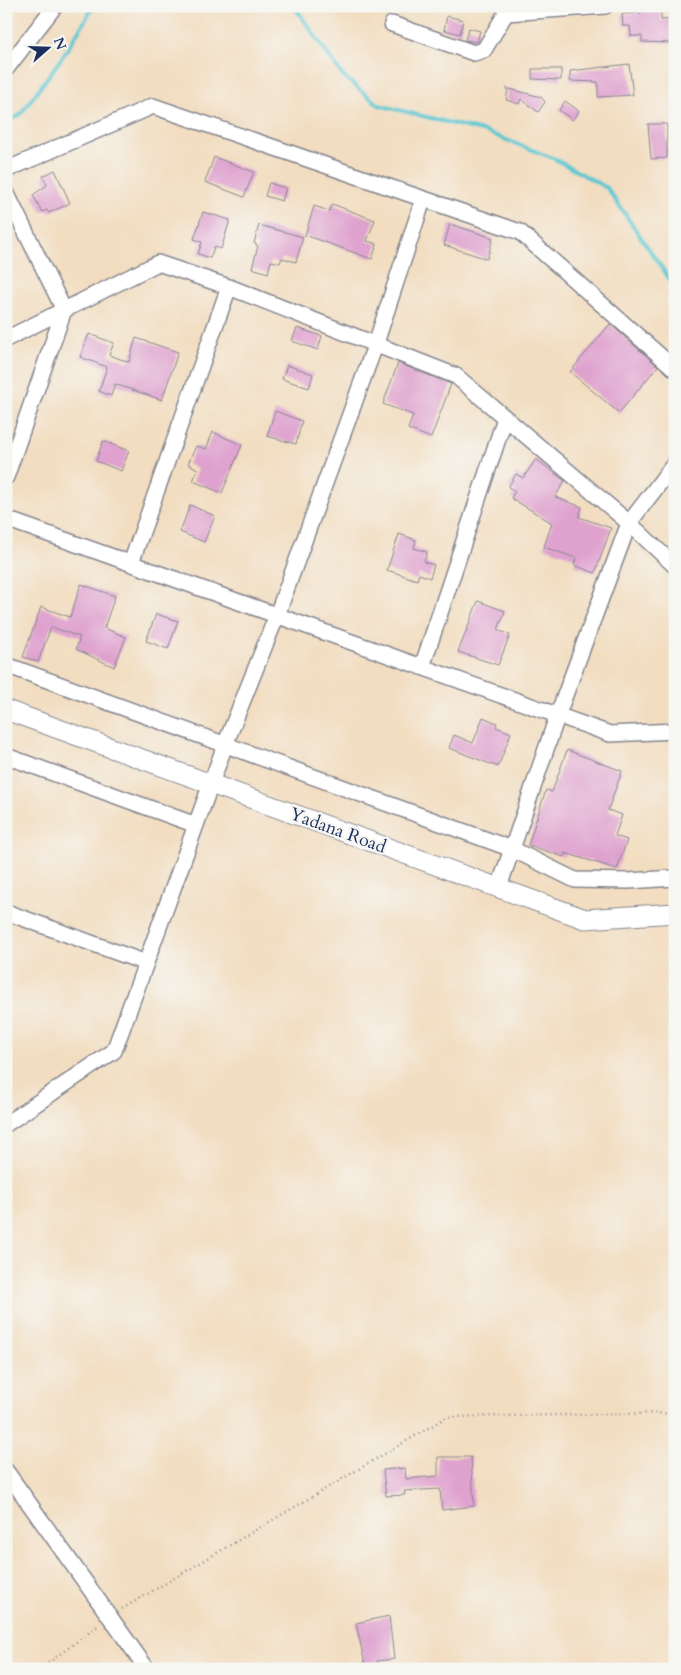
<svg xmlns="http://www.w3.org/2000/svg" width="681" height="1675" font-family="Cardo,serif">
<rect width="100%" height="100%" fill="#f6f6f2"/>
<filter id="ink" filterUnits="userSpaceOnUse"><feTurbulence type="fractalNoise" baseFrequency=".02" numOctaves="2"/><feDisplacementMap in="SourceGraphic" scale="10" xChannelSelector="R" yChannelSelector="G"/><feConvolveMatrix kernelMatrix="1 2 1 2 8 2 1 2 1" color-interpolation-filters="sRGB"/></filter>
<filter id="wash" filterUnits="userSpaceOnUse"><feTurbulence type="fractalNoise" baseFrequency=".0096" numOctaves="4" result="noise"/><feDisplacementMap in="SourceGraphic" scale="20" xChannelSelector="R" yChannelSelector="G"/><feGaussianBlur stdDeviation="1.12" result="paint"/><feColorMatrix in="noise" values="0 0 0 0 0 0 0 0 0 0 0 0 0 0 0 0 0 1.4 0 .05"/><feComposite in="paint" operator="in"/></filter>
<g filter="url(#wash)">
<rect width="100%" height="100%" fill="#f2ddc0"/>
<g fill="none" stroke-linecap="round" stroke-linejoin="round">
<!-- stream -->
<path stroke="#5bc7d2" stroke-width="4" d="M294 6 343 76 379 105 486 132 553 158 607 188 675 287
M6 122 20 115 63 56 94 6"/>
</g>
<g id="blocks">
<!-- building -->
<path fill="#dfa2cf" d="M661 7V20L675 19 672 43 642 42V36H631L630 26H623L622 14 641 13V8Z
M447 16 463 20 460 34 444 30Z
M469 28 480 31 477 42 465 40Z
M629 64 633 95 598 97V82L570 81V71Z
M532 69H561V80L532 79Z
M506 88 541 97 545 102 538 112 521 99 519 104 506 100 508 90Z
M565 101 579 111 572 120 559 110Z
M648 124H667V158L651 159Z
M214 157 254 172 244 197 205 182Z
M55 170 70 203 49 213 47 210 42 212 33 195 47 185 43 176Z
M269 183 286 188 282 201 265 196Z
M332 204 375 220 367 241 377 244 372 259 305 235 314 206 329 211Z
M203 212 230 220 221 249 214 247 210 258 198 254 202 242 194 239Z
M450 224 493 238 487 259 444 245Z
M259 225 303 237 296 262 282 258 280 263 271 261 268 273 252 268 258 246 254 243Z
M610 324 658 366 619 413 570 372Z
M297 328 322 336 318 350 292 341Z
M89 334 114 343 109 355 129 362 136 338 178 352 162 400 115 384 111 396 99 391 107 367 80 357Z
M398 363 451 384 431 438 408 429 413 415 383 404Z
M287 365 313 374 309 388 282 379Z
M275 411 302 421 296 444 267 436Z
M213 432 242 445 222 493 193 481 198 469 188 464 196 446 206 449Z
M103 441 129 451 121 471 96 461Z
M536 459 565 481 555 497 582 507 579 517 611 528 595 573 574 565 576 558 544 547 552 523 511 498 515 491 508 487 516 474 523 478Z
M190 505 215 516 204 542 180 532Z
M399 534 416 540 414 548 427 552 424 562 434 565 430 578 419 574 417 580 387 570Z
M81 584 115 596 104 628 126 637 114 667 76 649 80 637 51 627 38 662 23 657 41 607 70 617Z
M478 601 505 611 498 630 510 635 498 665 458 652Z
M156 614 178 621 168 649 146 641Z
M483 717 497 723 496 727 511 733 498 767 449 748 454 735 473 743Z
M567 750 622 771 608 810 622 815 615 836 627 840 617 869 565 853 564 857 528 845 546 790 552 792Z
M438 1457H471L474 1506 442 1510 440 1489 404 1491 405 1495 386 1496 383 1470 405 1468 406 1479 438 1476Z
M389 1616 394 1659 377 1661 379 1669H366L356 1623Z"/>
</g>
</g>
<g filter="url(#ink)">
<use href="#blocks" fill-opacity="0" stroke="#86868f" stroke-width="1"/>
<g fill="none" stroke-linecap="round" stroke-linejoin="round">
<defs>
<path id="minor" d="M505 6 506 13 605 6
M392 24 474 53 484 50 506 13
M6 69 55 6
M6 170 153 106 520 232 675 369
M6 192 64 310 6 477
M6 339 158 263 229 287 456 376 629 523 675 566
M6 519 610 734 675 731
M131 563 229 287
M6 665 512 849 575 880 628 881 675 878
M422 667 505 418
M6 756 196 825
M499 887 558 714 629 523 675 463
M6 912 146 963
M6 1124 114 1051 225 745 277 615 376 343 423 200
M6 1471 147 1669"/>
<path id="major" d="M6 710 585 919 675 913"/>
</defs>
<!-- minor casing -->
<use href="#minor" stroke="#86868f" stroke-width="18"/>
<!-- major casing -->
<use href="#major" stroke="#86868f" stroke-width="21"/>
<!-- path -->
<path stroke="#86868f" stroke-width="2.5" stroke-dasharray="1 4" stroke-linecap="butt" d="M122 1609 447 1417 675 1413
M40 1669 99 1625"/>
<!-- minor -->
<use href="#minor" stroke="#fff" stroke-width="15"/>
<!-- major -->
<use href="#major" stroke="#fff" stroke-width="19"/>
</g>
</g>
<g text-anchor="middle" stroke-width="4.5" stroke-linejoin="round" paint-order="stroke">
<!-- street labels -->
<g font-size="18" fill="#1b2f5e" stroke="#f6f6f2">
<text transform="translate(338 830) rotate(20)" y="6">Yadana Road</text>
</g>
</g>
<!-- margin -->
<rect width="681" height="1675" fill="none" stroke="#f6f6f2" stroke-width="25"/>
<!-- north arrow -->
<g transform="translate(48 48) rotate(70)" stroke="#f6f6f2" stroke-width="4" paint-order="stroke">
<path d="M0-4L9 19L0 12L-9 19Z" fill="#1b2f5e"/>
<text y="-8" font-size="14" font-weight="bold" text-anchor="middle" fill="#1b2f5e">N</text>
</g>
</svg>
